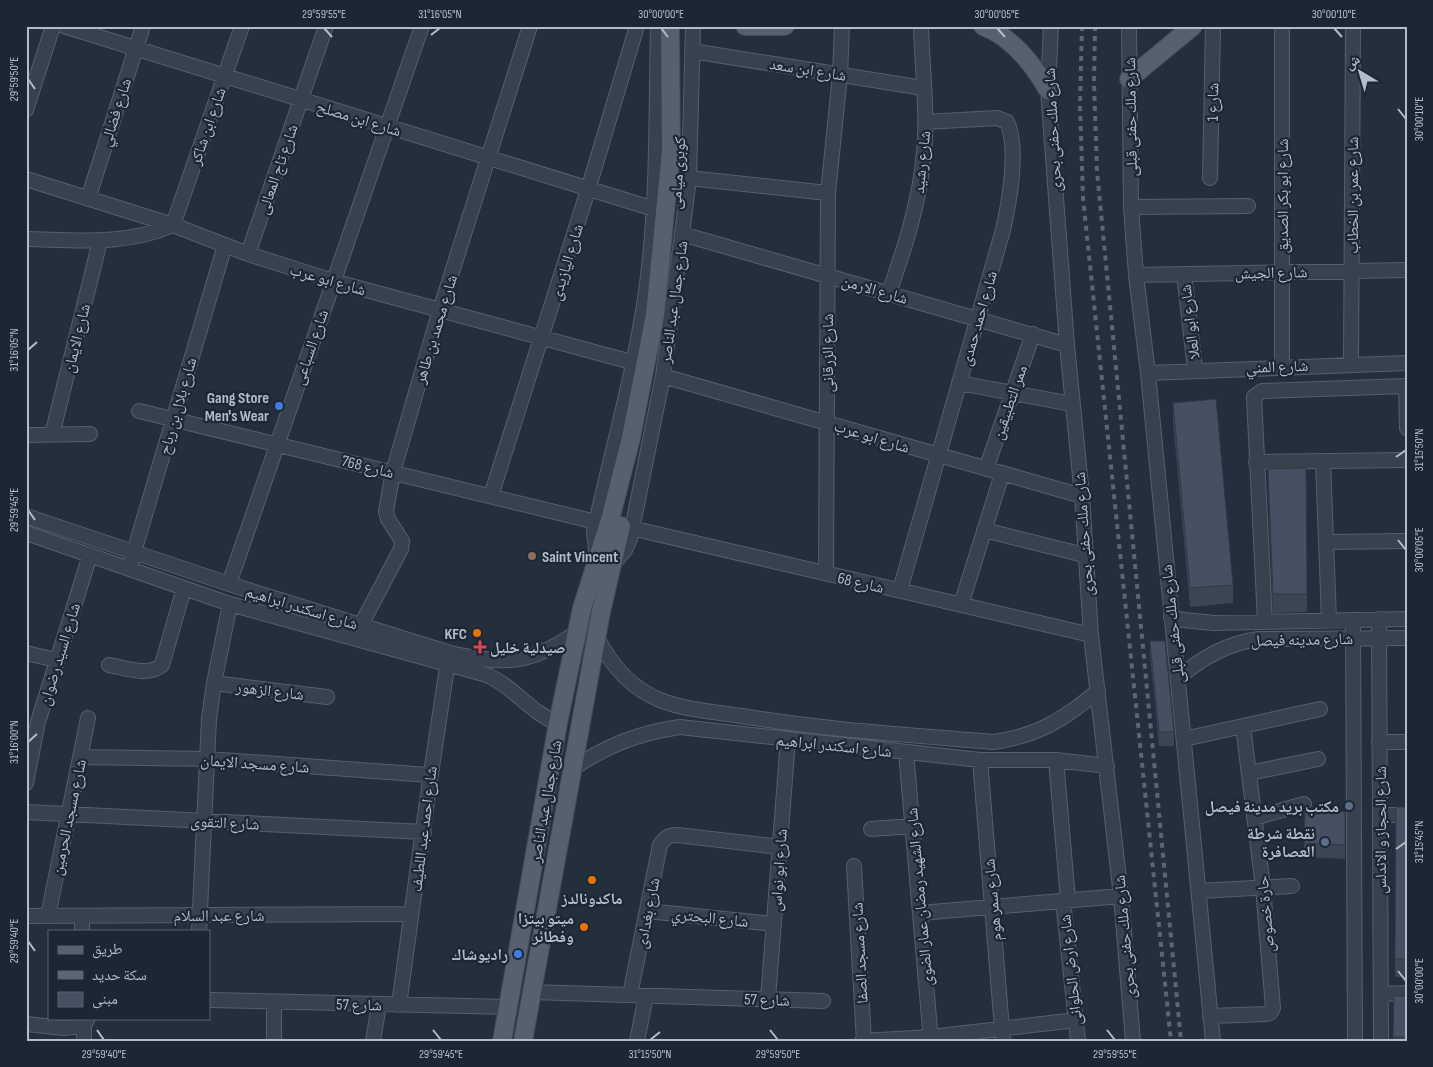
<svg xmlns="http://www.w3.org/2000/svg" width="1433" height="1067" font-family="'Sofia Sans Condensed','Noto Naskh Arabic',sans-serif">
<rect width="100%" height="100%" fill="#242f3e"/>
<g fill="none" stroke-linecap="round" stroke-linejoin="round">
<defs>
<path id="minor" d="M64 26 654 209
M1051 26 1048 90 1067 345 1082 496 1091 635 1121 896 1133 1041
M1129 26 1131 207 1136 275 1148 373 1213 1041
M1282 26V366
M692 51 923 88
M26 110 53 26
M689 178 828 193
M1210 178 1213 26
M26 179 173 225 248 254 333 281 635 363
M88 199 143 26
M1131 207 1248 206
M682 234 1067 345
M26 239C77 240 125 246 173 225L242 26
M248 254 326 26
M1184 274 1195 369
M1136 275 1407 270
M889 293C905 247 920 201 924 152 928 113 922 66 921 26
M1351 364 1353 26
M1148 373 1407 363
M663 376 1082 496
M959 383 1072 404
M1406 386 1407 428
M139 411 596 522
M26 435 90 434
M52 435 100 241
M1323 461 1329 620
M1256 462 1407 460
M986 469 1033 334
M491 496 588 190 637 26
M26 516 229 584 450 653C503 665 531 665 577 632
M631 528 1091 635
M984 530 1084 555
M26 533 230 604 487 675C516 688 530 713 558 723
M1326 542 1407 541
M597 559 594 532C612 449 636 368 647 284 658 199 656 112 658 26
M131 562 225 245
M612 565 625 550 630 539 663 376 682 234 689 178 693 26
M826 573 828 193 840 75 842 26
M229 584 422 26
M900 590 1003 230C1009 203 1019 148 1007 122L997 118 925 122
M961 605 1002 474
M1171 617 1184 620 1214 623 1407 619
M1379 619 1381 1041
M1353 620 1355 1041
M1265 622 1254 397 1262 391 1407 386
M361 625 401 549 402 541 388 519 386 511 393 472 440 310 530 26
M597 637C611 665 630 688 660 700 685 710 715 712 742 716 825 730 910 735 994 742 1040 735 1064 719 1098 691
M26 653 56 660
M109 665C126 668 148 677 162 665L184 588
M1178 678C1202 658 1227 643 1259 639L1407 638
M214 683 327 697
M1184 739 1320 709
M1379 742H1407
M906 752 931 1041
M80 757 208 759 429 775
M980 760 1003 1041
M1056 760 1068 900
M571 770C605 746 638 733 680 727L980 760H1056L1107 766
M1249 773 1318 759
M26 783 38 722 90 555
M26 812 424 832
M1380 815H1407
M1254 818 1304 804
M871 829 913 826
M854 866 864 1041
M1199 891 1292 886
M1063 900 1078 1041
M647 911 774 924
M920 913 1121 896
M26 916 411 914
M48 916 88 718
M82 931V916
M199 931 209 719 214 683 230 604
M531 992 823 1001
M1381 994 1407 993
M630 995 660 845C665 838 668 835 677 835L780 847
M768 999 788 740
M209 1000 509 1007
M399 1005C415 889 430 772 449 656
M1210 1016 1266 1014 1270 1013 1273 1008 1263 887 1243 726
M26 1024 64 1028 84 1025 88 1018
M84 1025V1041
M274 1041V1002
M373 1041 379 1005
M637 1041 646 996
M862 1041 931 1037 1076 1020"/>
<path id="major" d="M745 26H785
M983 26C1012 37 1033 64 1048 90
M1129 79 1193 26
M502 1041 558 723 577 632 582 608 610 520 631 438 655 315 671 151 670 26
M523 1041 601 612 621 526"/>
</defs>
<!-- minor casing -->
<use href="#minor" stroke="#565f6c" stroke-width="16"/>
<!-- major casing -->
<use href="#major" stroke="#414a57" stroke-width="20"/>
<!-- minor -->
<use href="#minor" stroke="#38414e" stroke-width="14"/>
<!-- major -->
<use href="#major" stroke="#56606e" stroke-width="18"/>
<!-- rail -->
<path stroke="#5a6575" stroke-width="4" stroke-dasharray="5 5" stroke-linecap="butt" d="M1082 26 1080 105 1083 198 1171 1041
M1095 26 1094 83 1097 171 1181 1041"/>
</g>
<!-- wall -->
<path fill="#3b4654" d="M1173 403 1233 585V603L1190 607 1173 421Z
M1306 468 1307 612 1273 613 1268 487V469Z
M1150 641 1174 732V746H1159L1150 655Z
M1396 807H1407V977H1395Z
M1345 812V859L1304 857V843Z
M1394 996H1407V1041H1393Z"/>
<!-- building -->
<path fill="#455162" stroke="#303945" d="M1216 399 1233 585 1190 588 1173 403Z
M1306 468 1307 594H1273L1268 469Z
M1150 641H1165L1174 732H1159Z
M1396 807H1407V959H1395Z
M1305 809 1345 812V845L1304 843Z
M1394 996H1407V1037H1393Z"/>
<!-- ticks -->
<path fill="none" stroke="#b4bcc9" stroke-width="2" d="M324 28 332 37M661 28 668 37M997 28 1005 37M1334 28 1342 37M431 35 440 28M28 79 35 89M1398 109 1406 119M28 350 37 342M1396 457 1406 450M28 510 35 520M1398 540 1406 550M28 742 37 734M1396 849 1406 842M28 941 35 951M1398 971 1406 981M97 1030 104 1040M433 1030 441 1040M770 1030 778 1040M1107 1030 1115 1040M650 1040 660 1032"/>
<!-- markers -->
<g fill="#3f7fe0" stroke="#1d2633" stroke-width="2">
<circle cx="279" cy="406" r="5"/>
<circle cx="518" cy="954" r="5"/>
</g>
<circle fill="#8d6e63" stroke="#1d2633" stroke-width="2" cx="532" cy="556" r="5"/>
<g fill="#e8710a" stroke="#1d2633" stroke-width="2">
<circle cx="477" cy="633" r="5"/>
<circle cx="592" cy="880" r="5"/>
<circle cx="584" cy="927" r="5"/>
</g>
<path fill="#e0444e" stroke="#1d2633" stroke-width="2" d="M477.5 639.5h5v5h5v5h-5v5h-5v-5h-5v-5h5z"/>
<g fill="#5c6f8a" stroke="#1d2633" stroke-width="2">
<circle cx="1349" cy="806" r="5"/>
<circle cx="1325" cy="842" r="5"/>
</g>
<g text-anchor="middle" stroke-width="4.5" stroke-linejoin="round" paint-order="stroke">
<!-- street labels -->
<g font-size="16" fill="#b4bcc9" stroke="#1d2633">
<text transform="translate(808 69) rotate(9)" y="6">شارع ابن سعد</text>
<text transform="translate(1212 102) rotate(-89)" y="6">شارع 1</text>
<text transform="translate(115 112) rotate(-72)" y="6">شارع فضالي</text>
<text transform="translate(1130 117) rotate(-91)" y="6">شارع ملك حفنى قبلى</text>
<text transform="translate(359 118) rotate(17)" y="6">شارع ابن مصلح</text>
<text transform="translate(207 126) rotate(-71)" y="6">شارع ابن شاكر</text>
<text transform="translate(1052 130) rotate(-93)" y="6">شارع ملك حفنى بحرى</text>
<text transform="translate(921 162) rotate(-84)" y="6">شارع رشيد</text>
<text transform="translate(277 169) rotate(-71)" y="6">شارع تاج المعالى</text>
<text transform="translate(677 173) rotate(-86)" y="6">كوبرى ميامى</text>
<text transform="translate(1352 195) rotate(-90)" y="6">شارع عمر بن الخطاب</text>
<text transform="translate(1282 196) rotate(-90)" y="6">شارع ابو بكر الصديق</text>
<text transform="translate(566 262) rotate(-73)" y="6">شارع اليازيدى</text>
<text transform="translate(1271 272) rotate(-1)" y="6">شارع الجيش</text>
<text transform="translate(328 279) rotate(16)" y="6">شارع ابو عرب</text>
<text transform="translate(875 289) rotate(16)" y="6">شارع الارمن</text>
<text transform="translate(673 302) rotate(-82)" y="6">شارع جمال عبد الناصر</text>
<text transform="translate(978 318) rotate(-74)" y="6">شارع احمد حمدى</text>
<text transform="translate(1189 322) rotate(-97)" y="6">شارع ابو العلا</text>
<text transform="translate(435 329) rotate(-73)" y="6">شارع محمد بن طاهر</text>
<text transform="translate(76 338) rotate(-76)" y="6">شارع الايمان</text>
<text transform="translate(310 347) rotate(-71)" y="6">شارع السباعى</text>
<text transform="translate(827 353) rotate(-90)" y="6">شارع الزرقانى</text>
<text transform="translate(1277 366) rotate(-2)" y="6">شارع المني</text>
<text transform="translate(1009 402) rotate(-71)" y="6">ممر التطبيقين</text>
<text transform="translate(177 406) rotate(-74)" y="6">شارع بلال بن رباح</text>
<text transform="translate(872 436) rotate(17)" y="6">شارع ابو عرب</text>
<text transform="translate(368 466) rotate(14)" y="6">شارع 768</text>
<text transform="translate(1083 534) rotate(-94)" y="6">شارع ملك حفنى بحرى</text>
<text transform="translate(861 582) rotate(13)" y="6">شارع 68</text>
<text transform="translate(302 607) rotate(17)" y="6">شارع اسكندر ابراهيم</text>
<text transform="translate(1172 624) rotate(-96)" y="6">شارع ملك حفنى قبلى</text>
<text transform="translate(1302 639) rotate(-1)" y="6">شارع مدينه فيصل</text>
<text transform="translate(59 654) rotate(-73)" y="6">شارع السيد رضوان</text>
<text transform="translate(270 690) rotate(7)" y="6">شارع الزهور</text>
<text transform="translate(834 745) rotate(6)" y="6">شارع اسكندر ابراهيم</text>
<text transform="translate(255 763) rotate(4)" y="6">شارع مسجد الايمان</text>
<text transform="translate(545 801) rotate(-80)" y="6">شارع جمال عبد الناصر</text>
<text transform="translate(68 817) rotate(-78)" y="6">شارع مسجد الحرمين</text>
<text transform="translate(225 822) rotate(3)" y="6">شارع التقوى</text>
<text transform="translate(423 829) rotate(-83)" y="6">شارع احمد عبد اللطيف</text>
<text transform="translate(1380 830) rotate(-90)" y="6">شارع الحجاز و الاندلس</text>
<text transform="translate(778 870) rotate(-86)" y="6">شارع ابو نواس</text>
<text transform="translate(919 897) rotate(-95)" y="6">شارع الشهيد رمضان عمار الضوى</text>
<text transform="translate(992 900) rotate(-95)" y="6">شارع سمر هوم</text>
<text transform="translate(647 913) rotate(-79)" y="6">شارع بغدادى</text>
<text transform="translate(1265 914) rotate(-95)" y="6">حارة خصوص</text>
<text x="219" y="921">شارع عبد السلام</text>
<text transform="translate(710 917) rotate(6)" y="6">شارع البحتري</text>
<text transform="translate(1124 937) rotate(-95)" y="6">شارع ملك حفنى بحرى</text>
<text transform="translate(859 953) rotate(-93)" y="6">شارع مسجد الصفا</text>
<text transform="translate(1070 970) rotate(-96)" y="6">شارع ارض الحلوانى</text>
<text transform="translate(767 999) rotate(2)" y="6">شارع 57</text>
<text transform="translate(359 1004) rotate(1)" y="6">شارع 57</text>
</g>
<!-- poi labels -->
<g font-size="16" font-weight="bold" fill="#b4bcc9" stroke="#1d2633" text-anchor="end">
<text x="269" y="403">Gang Store<tspan x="269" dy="18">Men's Wear</tspan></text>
<text x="542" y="562" text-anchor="start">Saint Vincent</text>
<text x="467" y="639">KFC</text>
<text x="490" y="653" text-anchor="start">صيدلية خليل</text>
<text x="1339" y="812">مكتب بريد مدينة فيصل</text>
<text x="1315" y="839">نقطة شرطة<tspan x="1315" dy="18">العصافرة</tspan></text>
<text x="592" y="904" text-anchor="middle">ماكدونالدز</text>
<text x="574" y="924">ميتو بيتزا<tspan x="574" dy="18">وفطائر</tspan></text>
<text x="508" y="960">راديوشاك</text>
</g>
</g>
<!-- border -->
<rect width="1433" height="1067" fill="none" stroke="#1d2633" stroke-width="55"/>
<!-- legend -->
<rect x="48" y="930" width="162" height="90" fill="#1d2633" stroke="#59626f"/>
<rect x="58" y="946" width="25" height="8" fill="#56606e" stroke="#59626f"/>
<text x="92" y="954" font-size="15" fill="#b4bcc9">طريق</text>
<rect x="58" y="971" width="25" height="8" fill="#5a6575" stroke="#59626f"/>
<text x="92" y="980" font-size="15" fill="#b4bcc9">سكة حديد</text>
<rect x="58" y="992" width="25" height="15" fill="#455162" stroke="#59626f"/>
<text x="92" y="1004" font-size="15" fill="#b4bcc9">مبنى</text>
<!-- north arrow -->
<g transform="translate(1360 72) rotate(322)" stroke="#1d2633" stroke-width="4" paint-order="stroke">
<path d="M0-4L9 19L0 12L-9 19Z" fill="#b4bcc9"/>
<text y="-8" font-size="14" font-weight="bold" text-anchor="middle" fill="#b4bcc9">ش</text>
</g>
<rect x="28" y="28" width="1378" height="1012" fill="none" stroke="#b4bcc9" stroke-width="2"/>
<g font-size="12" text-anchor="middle" fill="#b4bcc9">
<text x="324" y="18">29°59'55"E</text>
<text x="440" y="18">31°16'05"N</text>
<text x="661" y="18">30°00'00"E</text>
<text x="997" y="18">30°00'05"E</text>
<text x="1334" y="18">30°00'10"E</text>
<text transform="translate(14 79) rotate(-90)" y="4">29°59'50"E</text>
<text transform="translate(1419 119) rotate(-90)" y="4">30°00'10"E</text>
<text transform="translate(14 350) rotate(-90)" y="4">31°16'05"N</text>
<text transform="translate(1419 450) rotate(-90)" y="4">31°15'50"N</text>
<text transform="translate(14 510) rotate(-90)" y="4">29°59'45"E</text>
<text transform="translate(1419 550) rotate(-90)" y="4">30°00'05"E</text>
<text transform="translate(14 742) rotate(-90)" y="4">31°16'00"N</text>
<text transform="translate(1419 842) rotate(-90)" y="4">31°15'45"N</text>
<text transform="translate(14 941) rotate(-90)" y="4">29°59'40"E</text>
<text transform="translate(1419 981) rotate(-90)" y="4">30°00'00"E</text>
<text x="104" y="1058">29°59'40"E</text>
<text x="441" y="1058">29°59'45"E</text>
<text x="650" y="1058">31°15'50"N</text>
<text x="778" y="1058">29°59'50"E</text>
<text x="1115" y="1058">29°59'55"E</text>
</g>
</svg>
